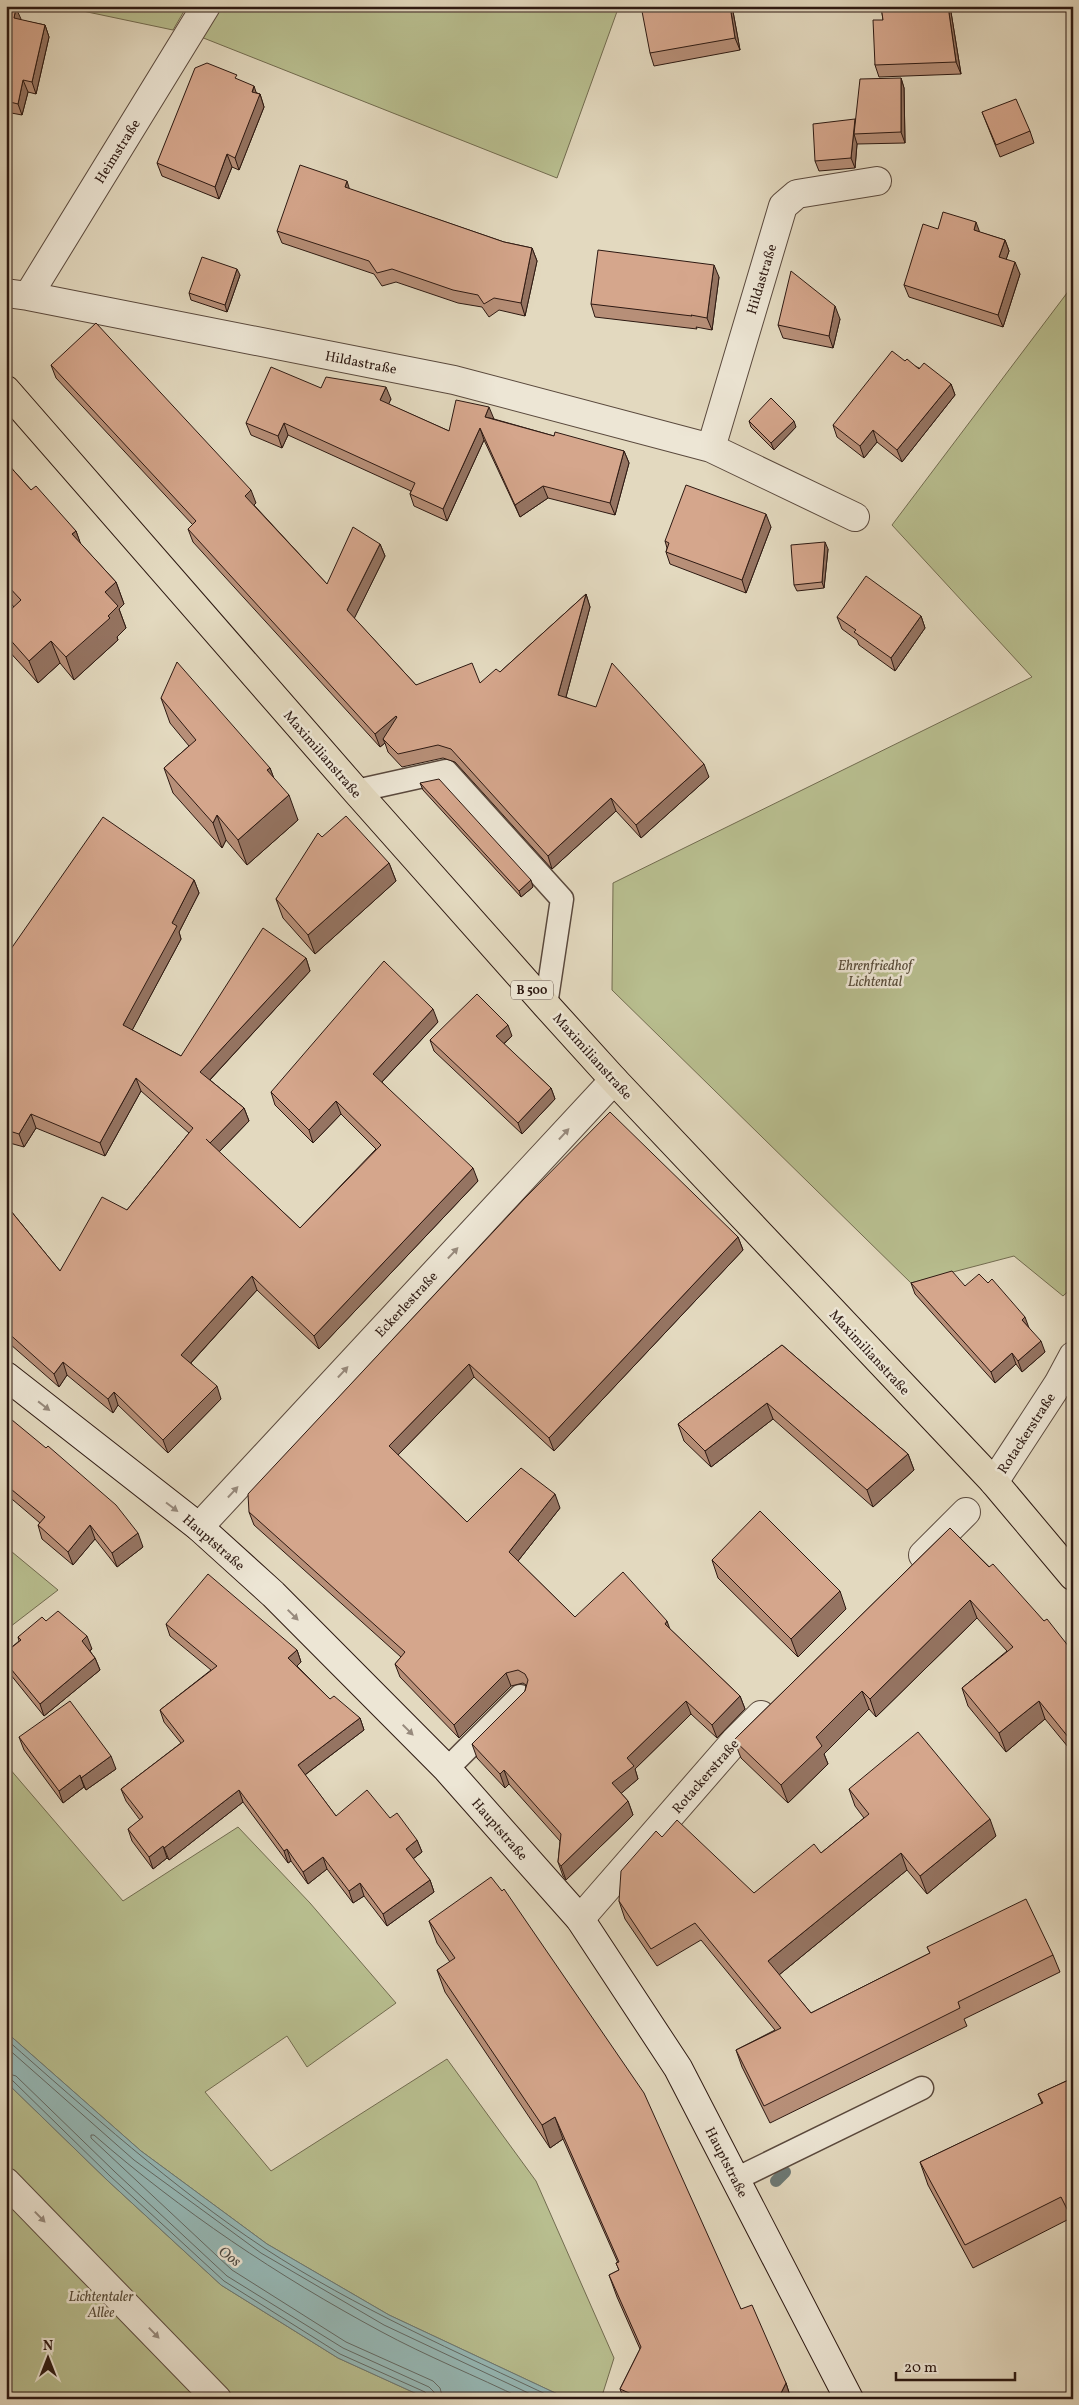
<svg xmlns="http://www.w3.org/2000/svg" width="1079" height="2405" font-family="Vollkorn,serif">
<rect width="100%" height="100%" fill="#e3d9bf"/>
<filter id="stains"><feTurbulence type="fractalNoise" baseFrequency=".004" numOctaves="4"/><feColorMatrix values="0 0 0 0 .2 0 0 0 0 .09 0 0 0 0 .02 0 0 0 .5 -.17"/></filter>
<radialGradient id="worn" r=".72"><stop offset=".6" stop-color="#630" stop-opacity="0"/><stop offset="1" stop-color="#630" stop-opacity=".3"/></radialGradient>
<!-- green -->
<path fill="#b8be8f" stroke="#726c50" d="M59 6H187L173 30Z
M220 6H619L557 178 201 37Z
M1073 281V1287L1063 1296 1014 1256 911 1283 612 990 613 883 1032 677 892 525 1067 293Z
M6 1547 58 1590 6 1630Z
M6 1761 9 1768 123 1901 238 1827 310 1903 396 2003 307 2067 287 2036 205 2092 271 2171 447 2059 536 2181 614 2358 601 2399H568L389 2315 267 2244 141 2151 6 2032Z
M6 2082 107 2180 221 2285 338 2358 428 2399H6Z"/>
<!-- water -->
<path fill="#96b9b7" stroke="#6c7975" d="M6 2032 141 2151 267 2244 389 2315 568 2399H428L338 2358 221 2285 107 2180 6 2082Z"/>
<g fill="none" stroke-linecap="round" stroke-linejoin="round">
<!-- shore -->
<path stroke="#626964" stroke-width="1" d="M6 2039C89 2112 172 2187 264 2248 356 2308 457 2352 556 2399
M6 2047 134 2160 261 2253 384 2325 541 2399
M6 2073 16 2076 115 2172 227 2276 343 2348 429 2387 434 2392 435 2399
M6 2079 12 2080 110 2176 224 2281 340 2354 425 2392 429 2399
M443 2399 440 2388 433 2381 346 2342 232 2270 91 2138V2135H94C181 2211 278 2276 380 2331 426 2356 476 2376 523 2399"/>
<!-- stream -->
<path stroke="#6c7975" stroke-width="12" d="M776 2181 785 2172"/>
<defs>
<path id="service" d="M356 791 446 771 562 899 546 1005
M447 1769 520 1696
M736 2179 922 2088"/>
<path id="minor" d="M6 293 28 296 454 380 711 448 855 517
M28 296 206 6
M711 448 783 206 797 194 877 181
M994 1482 1058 1384 1073 1356
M199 1527 614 1080
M923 1555 966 1512
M580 1919 735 1741 761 1715
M6 2182 217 2399"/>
<path id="secondary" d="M6 1376 199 1527 273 1594 447 1769 580 1919 678 2068 849 2399"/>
<path id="primary" d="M6 390 356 791 546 1005 614 1080 994 1482 1073 1576"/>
</defs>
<!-- service casing -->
<use href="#service" stroke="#5a493d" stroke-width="25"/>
<!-- minor casing -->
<use href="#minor" stroke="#5a493d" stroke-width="30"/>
<!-- secondary casing -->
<use href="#secondary" stroke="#2d1912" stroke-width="30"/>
<!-- primary casing -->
<use href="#primary" stroke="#2d1912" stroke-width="30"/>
<!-- service -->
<use href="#service" stroke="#ede6d5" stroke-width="22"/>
<!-- minor -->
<use href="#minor" stroke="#ede6d5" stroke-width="28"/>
<!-- secondary -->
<use href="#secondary" stroke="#ede6d5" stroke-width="28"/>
<!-- primary -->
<use href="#primary" stroke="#e3d9bf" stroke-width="28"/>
</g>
<!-- wall -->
<path fill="#b78f78" stroke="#2d1912" d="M6 6 20 20 45 25 49 37 36 94 28 92 22 115 6 112Z
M732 6 740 50 654 66 650 53Z
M881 6H950L961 74 879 77 875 65 883 20Z
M901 78 904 88 905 143 857 144 855 168 819 171 815 161 855 119Z
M238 80 257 93 260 94 264 107 239 170 232 167 219 199 162 176 157 163Z
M982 112 1030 131 1034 143 1000 157Z
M349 189 504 242 532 248 537 261 525 316 499 310 489 317 482 307 458 303 396 282 382 286 374 274 282 243 277 231Z
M938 229 979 232 1005 240 1009 251 1006 259 1020 274 1003 327 909 297 904 285Z
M240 275 227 312 191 300 189 293Z
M719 277 712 330 696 327 697 329 595 317 591 304Z
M840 319 833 348 783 338 778 325Z
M905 361 951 384 955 395 902 462 877 442 864 458 837 437 833 425Z
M51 365 256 503 254 505 327 584 380 544 385 556 354 618 416 685 480 683 500 672 586 594 590 607 566 697 709 777 641 838 616 811 552 869 455 762 443 758 402 767 388 752 385 743 380 747 193 542 188 529 193 525 56 378Z
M321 388 391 399 388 404 449 431 494 419 554 436 624 451 629 463 615 515 548 498 520 517 484 440 447 521 414 506 410 494 411 491 288 435 282 448 251 435 246 423Z
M749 421 796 427 774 450 751 427Z
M6 462 31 490 76 531 80 543 116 582 124 604 119 609 126 628 117 637 118 640 74 680 60 663 38 683 6 648V614L14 607 6 598Z
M771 527 746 593 670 564 666 552 667 548 665 541Z
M828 549 824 588 797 591 794 585Z
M921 616 925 628 895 671 859 645 857 640 842 629 837 617Z
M161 698 270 768 274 779 298 820 247 865 226 840 222 848 173 793 164 768 189 746 170 723Z
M420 783 533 887 521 897 423 790Z
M322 837 389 863 396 881 315 954 283 918 276 899Z
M194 880 199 893 179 932 181 939 132 1030 181 1056 306 958 310 971 210 1080 244 1108 249 1121 219 1152 300 1228 376 1149 341 1114 313 1143 275 1105 271 1092 438 1022 382 1082 478 1181 319 1349 257 1290 191 1363 221 1399 168 1453 118 1405 113 1413 67 1375 59 1387 10 1344 6 1332V1330L8 1328 6 1327V1205L60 1271 127 1210 189 1133 141 1091 105 1156 36 1128 24 1147 6 1142V956Z
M512 1036 504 1044 551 1088 555 1099 522 1134 434 1051 430 1040Z
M524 1199 738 1237 743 1250 554 1451 474 1377 398 1455 467 1522 560 1508 518 1561 575 1617 670 1629 740 1696 745 1709 717 1738 691 1714 635 1769 638 1779 621 1793 628 1801 633 1815 566 1880 563 1876 558 1862 560 1841 509 1784 505 1788 477 1758 472 1744 525 1691 526 1685 523 1683 511 1686 459 1738 400 1677 395 1664 401 1657 254 1525 249 1512Z
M911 1283 965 1286 1029 1328 1045 1352 1022 1372 1016 1364 995 1383 915 1294Z
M782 1345 908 1454 914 1470 873 1507 773 1419 711 1467 684 1441 678 1424Z
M1073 1391V1409L1067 1396Z
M6 1415 143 1547 117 1567 95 1539 73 1565 42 1539 38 1525 40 1523 6 1494Z
M950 1528 1044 1621 1073 1652V1753L1045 1719 1006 1752 968 1706 962 1688 1007 1651 977 1618 876 1717 869 1709 824 1754 828 1764 788 1803 741 1758 734 1740Z
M712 1560 846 1609 798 1657 718 1578Z
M46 1621 92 1649 90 1651 95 1658 100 1670 44 1716 6 1669V1652L19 1641 18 1637Z
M166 1624 297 1650 301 1662 297 1666 330 1699 360 1718 364 1730 305 1775 336 1816 390 1818 417 1840 422 1852 413 1859 430 1880 434 1892 387 1926 364 1896 353 1903 327 1869 308 1884 291 1861 288 1863 243 1802 169 1860 167 1858 153 1869 132 1841 128 1829 140 1820 126 1801 121 1789 181 1743 164 1722 160 1710 211 1670 170 1636Z
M19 1737 116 1769 86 1790 84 1787 63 1803 24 1750Z
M849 1789 996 1836 927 1894 907 1870 779 1975 811 2013 930 1953 927 1947 1053 1955 1060 1972 964 2019 967 2026 770 2123 742 2067 736 2050 775 2030 701 1940 657 1966 625 1919 619 1901 662 1837 754 1893 821 1853 864 1818 855 1806Z
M429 1921 741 2309 786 2383 791 2399H624L620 2389 640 2349 617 2297 609 2275 619 2270 616 2263H618L563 2139 550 2148 445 1992 437 1970 450 1962 437 1943Z
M1073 2078V2227L1069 2219 973 2268 928 2185 920 2162 1042 2104 1038 2094Z"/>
<!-- shaded-wall -->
<path fill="#957462" stroke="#2d1912" d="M730 6H732L740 50 735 38Z
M948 6H950L961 74 956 62Z
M16 8 21 19 18 30 14 18Z
M45 25 49 37 36 94 32 82Z
M901 78 904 88 905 143 901 132Z
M23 80 28 92 22 115 18 104Z
M254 86 258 98 260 94 264 107 239 170 235 158Z
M855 119 854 134 857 144 855 168 851 158Z
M227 154 232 167 219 199 215 187Z
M347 181 351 194 345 187Z
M976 222 980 233 974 230Z
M1005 240 1009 251 1003 269 999 257Z
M532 248 537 261 525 316 521 303Z
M1015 262 1020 274 1003 327 998 315Z
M714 265 719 277 712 330 707 318Z
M237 269 240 275 227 312 225 305Z
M835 306 840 319 833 348 829 336Z
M951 384 955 395 902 462 897 450Z
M386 387 391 399 385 412 380 400Z
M489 407 494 419 485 417Z
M794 421 796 427 774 450 771 443Z
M284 423 288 435 282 448 278 436Z
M480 428 484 440 447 521 443 509Z
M873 430 877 442 864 458 860 446Z
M624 451 629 463 615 515 610 503Z
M543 486 548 498 520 517 515 505Z
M251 490 256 503 250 509 245 496Z
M766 514 771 527 746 593 742 580Z
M76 531 84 553 72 534Z
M825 542 828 549 824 588 822 582Z
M380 544 385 556 352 623 347 610Z
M116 582 124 604 119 609 126 628 117 637 118 640 74 680 66 657 108 616 105 592Z
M586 594 590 607 563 708 558 695Z
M921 616 925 628 895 671 891 658Z
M51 641 60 663 38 683 29 661Z
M396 716 401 729 383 739 385 743 380 747 375 734Z
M704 764 709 777 641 838 636 825Z
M270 768 279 792 267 770Z
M289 795 298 820 247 865 238 840Z
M611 798 616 811 552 869 548 856Z
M217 815 226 840 222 848 213 823Z
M389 863 396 881 315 954 308 935Z
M194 880 199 893 179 932 181 939 128 1038 123 1025 172 923Z
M531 880 533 887 521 897 519 891Z
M306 958 310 971 205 1085 200 1072Z
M433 1009 438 1022 377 1087 373 1074Z
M508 1025 512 1036 500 1047 496 1036Z
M136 1078 141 1091 105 1156 100 1143Z
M551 1088 555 1099 522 1134 518 1123Z
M336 1101 341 1114 313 1143 309 1130Z
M244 1108 249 1121 215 1156 210 1143Z
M31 1114 36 1128 24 1147 19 1134Z
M473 1168 478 1181 319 1349 314 1336Z
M738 1237 743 1250 554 1451 549 1438Z
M252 1276 257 1290 186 1368 181 1355Z
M1025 1317 1029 1328 1022 1320Z
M1041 1341 1045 1352 1022 1372 1018 1361Z
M1012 1353 1016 1364 995 1383 991 1372Z
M63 1362 67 1375 59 1387 54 1374Z
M469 1364 474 1377 394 1459 389 1446Z
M217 1386 221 1399 168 1453 163 1440Z
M114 1392 118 1405 113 1413 108 1399Z
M767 1403 773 1419 711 1467 705 1451Z
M908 1454 914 1470 873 1507 867 1490Z
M555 1494 560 1508 514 1566 509 1552Z
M90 1525 95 1539 73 1565 68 1552Z
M138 1533 143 1547 117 1567 112 1553Z
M840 1591 846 1609 798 1657 791 1639Z
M970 1600 977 1618 876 1717 870 1699Z
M667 1621 672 1635 665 1624Z
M87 1636 92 1649 86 1653 82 1641Z
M297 1650 301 1662 293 1670 288 1658Z
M95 1658 100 1670 44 1716 40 1704Z
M506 1673 511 1686 459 1738 454 1725Z
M862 1691 869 1709 824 1754 828 1764 788 1803 781 1785 816 1737Z
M740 1696 745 1709 717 1738 712 1725Z
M686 1701 691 1714 635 1769 638 1779 617 1797 612 1783 627 1758Z
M1039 1701 1045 1719 1006 1752 999 1733Z
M360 1718 364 1730 302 1777 298 1765Z
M111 1756 116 1769 86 1790 81 1778Z
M504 1770 509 1784 505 1788 500 1774Z
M80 1775 84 1787 63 1803 59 1791Z
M239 1790 243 1802 169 1860 164 1848Z
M628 1801 633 1815 566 1880 561 1866Z
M990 1819 996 1836 927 1894 920 1876Z
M417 1840 422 1852 410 1861 406 1849Z
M163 1846 167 1858 153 1869 149 1857Z
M287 1849 291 1861 288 1863 284 1851Z
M901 1853 907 1870 774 1979 768 1961Z
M323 1857 327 1869 308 1884 303 1872Z
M430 1880 434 1892 387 1926 383 1914Z
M360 1883 364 1896 353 1903 349 1891Z
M555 2117 563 2139 550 2148 542 2125Z
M786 2383 791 2399H778Z"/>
<!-- building -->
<path fill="#d5a68c" stroke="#2d1912" d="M6 6 16 8 14 18 45 25 32 82 23 80 18 104 6 101Z
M641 6H730L735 38 650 53Z
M881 6H948L956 62 875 65 873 20H883Z
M207 63 237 75 235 78 254 86 252 92 260 94 235 158 227 154 215 187 157 163 195 68Z
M901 78V132L854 134 860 79Z
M1016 99 1030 131 996 145 982 112Z
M855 119 851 158 815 161 813 124Z
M300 165 347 181 345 187 504 242 532 248 521 303 494 298 484 304 478 295 453 290 392 269 377 273 369 261 277 231Z
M943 212 976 222 974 230 1005 240 999 257 1015 262 998 315 904 285 923 224 938 229Z
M598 250 714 265 707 318 691 315 692 316 591 304Z
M202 257 237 269 225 305 189 293Z
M791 271 835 306 829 336 778 325Z
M96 323 251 490 245 496 327 584 353 527 380 544 347 610 416 685 472 663 480 683 496 669 500 672 586 594 558 695 596 707 612 663 704 764 636 825 611 798 548 856 451 749 438 745 398 754 383 739 397 717 396 716 375 734 188 529 196 521 51 365Z
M892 351 905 361 907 359 919 369 924 363 951 384 897 450 873 430 860 446 833 425Z
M271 367 321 388 326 377 386 387 380 400 449 431 456 400 489 407 485 417 554 436 555 432 624 451 610 503 543 486 515 505 480 428 443 509 410 494 415 483 284 423 278 436 246 423Z
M771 398 794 421 771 443 749 421Z
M6 462 31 490 36 486 76 531 72 534 116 582 105 592 118 606 108 616 110 618 66 657 51 641 29 661 6 635V614L21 600 6 584Z
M686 485 766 514 742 580 666 552 669 543 665 541Z
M825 542 822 582 794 585 791 545Z
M866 576 921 616 891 658 854 632 856 630 837 617Z
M177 662 270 768 267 770 289 795 238 840 217 815 213 823 164 768 196 740 161 698Z
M439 779 531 880 519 891 420 783Z
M346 816 389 863 308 935 276 899 318 833 322 837Z
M103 817 194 880 172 923 177 926 123 1025 181 1056 263 928 306 958 200 1072 244 1108 210 1143 206 1139 300 1228 381 1145 336 1101 309 1130 271 1092 384 961 433 1009 373 1074 473 1168 314 1336 252 1276 181 1355 217 1386 163 1440 114 1392 108 1399 63 1362 54 1374 6 1331V1330L11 1324 6 1319V1205L60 1271 102 1197 127 1210 193 1128 136 1078 100 1143 31 1114 19 1134 6 1130V956Z
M477 994 508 1025 496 1036 551 1088 518 1123 430 1040Z
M610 1112 738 1237 549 1438 469 1364 389 1446 467 1522 521 1468 555 1494 509 1552 575 1617 623 1572 667 1621 665 1624 740 1696 712 1725 686 1701 627 1758 634 1766 612 1783 628 1801 561 1866 558 1862 561 1834 504 1770 500 1774 472 1744 525 1691 528 1680 525 1674 518 1670 506 1673 454 1725 395 1664 405 1652 249 1512 248 1494 524 1199Z
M952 1271 965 1286 979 1274 988 1283 992 1279 1025 1317 1022 1320 1041 1341 1018 1361 1012 1353 991 1372 911 1283Z
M782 1345 908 1454 867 1490 767 1403 705 1451 678 1424Z
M1073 1391V1402L1067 1396Z
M6 1415 46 1448 48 1446 116 1505 138 1533 112 1553 90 1525 68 1552 38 1525 45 1517 6 1485Z
M760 1511 840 1591 791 1639 712 1560Z
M950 1528 989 1567 993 1564 1044 1621 1047 1619 1073 1652V1743L1039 1701 999 1733 962 1688 1013 1647 970 1600 870 1699 862 1691 816 1737 822 1746 781 1785 734 1740Z
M208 1574 297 1650 288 1658 330 1699 334 1696 360 1718 298 1765 336 1816 367 1790 390 1818 397 1813 417 1840 406 1849 430 1880 383 1914 360 1883 349 1891 323 1857 303 1872 287 1849 284 1851 239 1790 164 1848 163 1846 149 1857 128 1829 143 1817 121 1789 184 1741 160 1710 217 1666 166 1624Z
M58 1611 87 1636 82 1641 95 1658 40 1704 6 1663V1652L21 1640 18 1637 42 1617 46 1621Z
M70 1701 111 1756 81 1778 80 1775 59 1791 19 1737Z
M918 1732 990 1819 920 1876 901 1853 768 1961 811 2013 930 1953 927 1947 1026 1899 1053 1955 958 2002 960 2008 764 2106 736 2050 781 2028 695 1923 651 1949 619 1901 621 1871 656 1831 662 1837 677 1820 754 1893 814 1844 821 1853 869 1814 849 1789Z
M491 1877 502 1891 504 1889 644 2093 741 2309 752 2305 786 2383 778 2399H643L620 2389 641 2347 609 2275 619 2270 616 2263 619 2262 555 2117 542 2125 437 1970 455 1958 429 1921Z
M1073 2078V2221L1061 2197 965 2245 920 2162 1043 2103 1038 2094Z"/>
<!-- one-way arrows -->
<defs><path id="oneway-solid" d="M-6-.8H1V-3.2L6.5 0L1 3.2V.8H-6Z" transform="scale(1.25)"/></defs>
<g fill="#978a7d">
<use href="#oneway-solid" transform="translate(564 1134) rotate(-47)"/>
<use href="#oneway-solid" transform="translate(453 1253) rotate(-47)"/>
<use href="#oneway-solid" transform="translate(343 1372) rotate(-47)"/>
<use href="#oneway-solid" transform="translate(44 1406) rotate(38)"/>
<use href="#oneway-solid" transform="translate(233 1492) rotate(-47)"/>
<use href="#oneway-solid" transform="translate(172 1507) rotate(37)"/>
<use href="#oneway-solid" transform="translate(293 1615) rotate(45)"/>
<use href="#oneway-solid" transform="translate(408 1730) rotate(45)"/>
<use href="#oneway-solid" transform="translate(40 2217) rotate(46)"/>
<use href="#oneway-solid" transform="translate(154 2333) rotate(46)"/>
</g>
<g text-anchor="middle" stroke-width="5" stroke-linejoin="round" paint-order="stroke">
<!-- shield labels -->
<rect fill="#ede6d5" stroke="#67564c" stroke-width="1" x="511" y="980.5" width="42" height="19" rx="4"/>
<g font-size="12" font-weight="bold" fill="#2d1912">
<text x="532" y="994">B 500</text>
</g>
<!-- street labels -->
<g font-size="14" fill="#2d1912" stroke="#ede6d5">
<text transform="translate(117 151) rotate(-58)" y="5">Heimstraße</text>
<text transform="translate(761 279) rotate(-73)" y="5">Hildastraße</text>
<text transform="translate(361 362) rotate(11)" y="5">Hildastraße</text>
<text transform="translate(323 754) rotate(49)" y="5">Maximilianstraße</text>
<text transform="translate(593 1056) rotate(48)" y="5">Maximilianstraße</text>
<text transform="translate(406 1304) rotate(-47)" y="5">Eckerlestraße</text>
<text transform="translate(870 1352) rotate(47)" y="5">Maximilianstraße</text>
<text transform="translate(1026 1433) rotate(-57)" y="5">Rotackerstraße</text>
<text transform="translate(214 1542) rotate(41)" y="5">Hauptstraße</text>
<text transform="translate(705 1776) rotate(-49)" y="5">Rotackerstraße</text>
<text transform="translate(500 1829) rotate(49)" y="5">Hauptstraße</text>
<text transform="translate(727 2162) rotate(63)" y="5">Hauptstraße</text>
</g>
<!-- park labels -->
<g font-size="14" font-style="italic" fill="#574b38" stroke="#ede6d5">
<text x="875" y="970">Ehrenfriedhof<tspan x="875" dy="16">Lichtental</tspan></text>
<text x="101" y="2301">Lichtentaler<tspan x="101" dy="16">Allee</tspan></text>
</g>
<!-- water labels -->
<g font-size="15" font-style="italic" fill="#4c4944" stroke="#ede6d5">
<text transform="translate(230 2256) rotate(36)" y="5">Oos</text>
</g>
</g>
<!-- margin -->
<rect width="1079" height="2405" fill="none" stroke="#e3d9bf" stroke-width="25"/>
<rect x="8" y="8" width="1064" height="2390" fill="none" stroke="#2d1912" stroke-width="2.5"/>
<rect x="12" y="12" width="1054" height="2380" fill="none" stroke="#2d1912"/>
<!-- north arrow -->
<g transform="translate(48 2358)" stroke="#ede6d5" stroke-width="4" paint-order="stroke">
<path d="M0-4L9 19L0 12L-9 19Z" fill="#2d1912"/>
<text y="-8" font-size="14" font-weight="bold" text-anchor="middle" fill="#2d1912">N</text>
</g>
<!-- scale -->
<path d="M896 2372v8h119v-8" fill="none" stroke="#2d1912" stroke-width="2.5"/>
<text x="904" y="2372" font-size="15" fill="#2d1912" stroke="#ede6d5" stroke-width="4" paint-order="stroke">20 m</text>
<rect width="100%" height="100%" filter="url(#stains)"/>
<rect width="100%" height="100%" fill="url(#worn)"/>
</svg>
